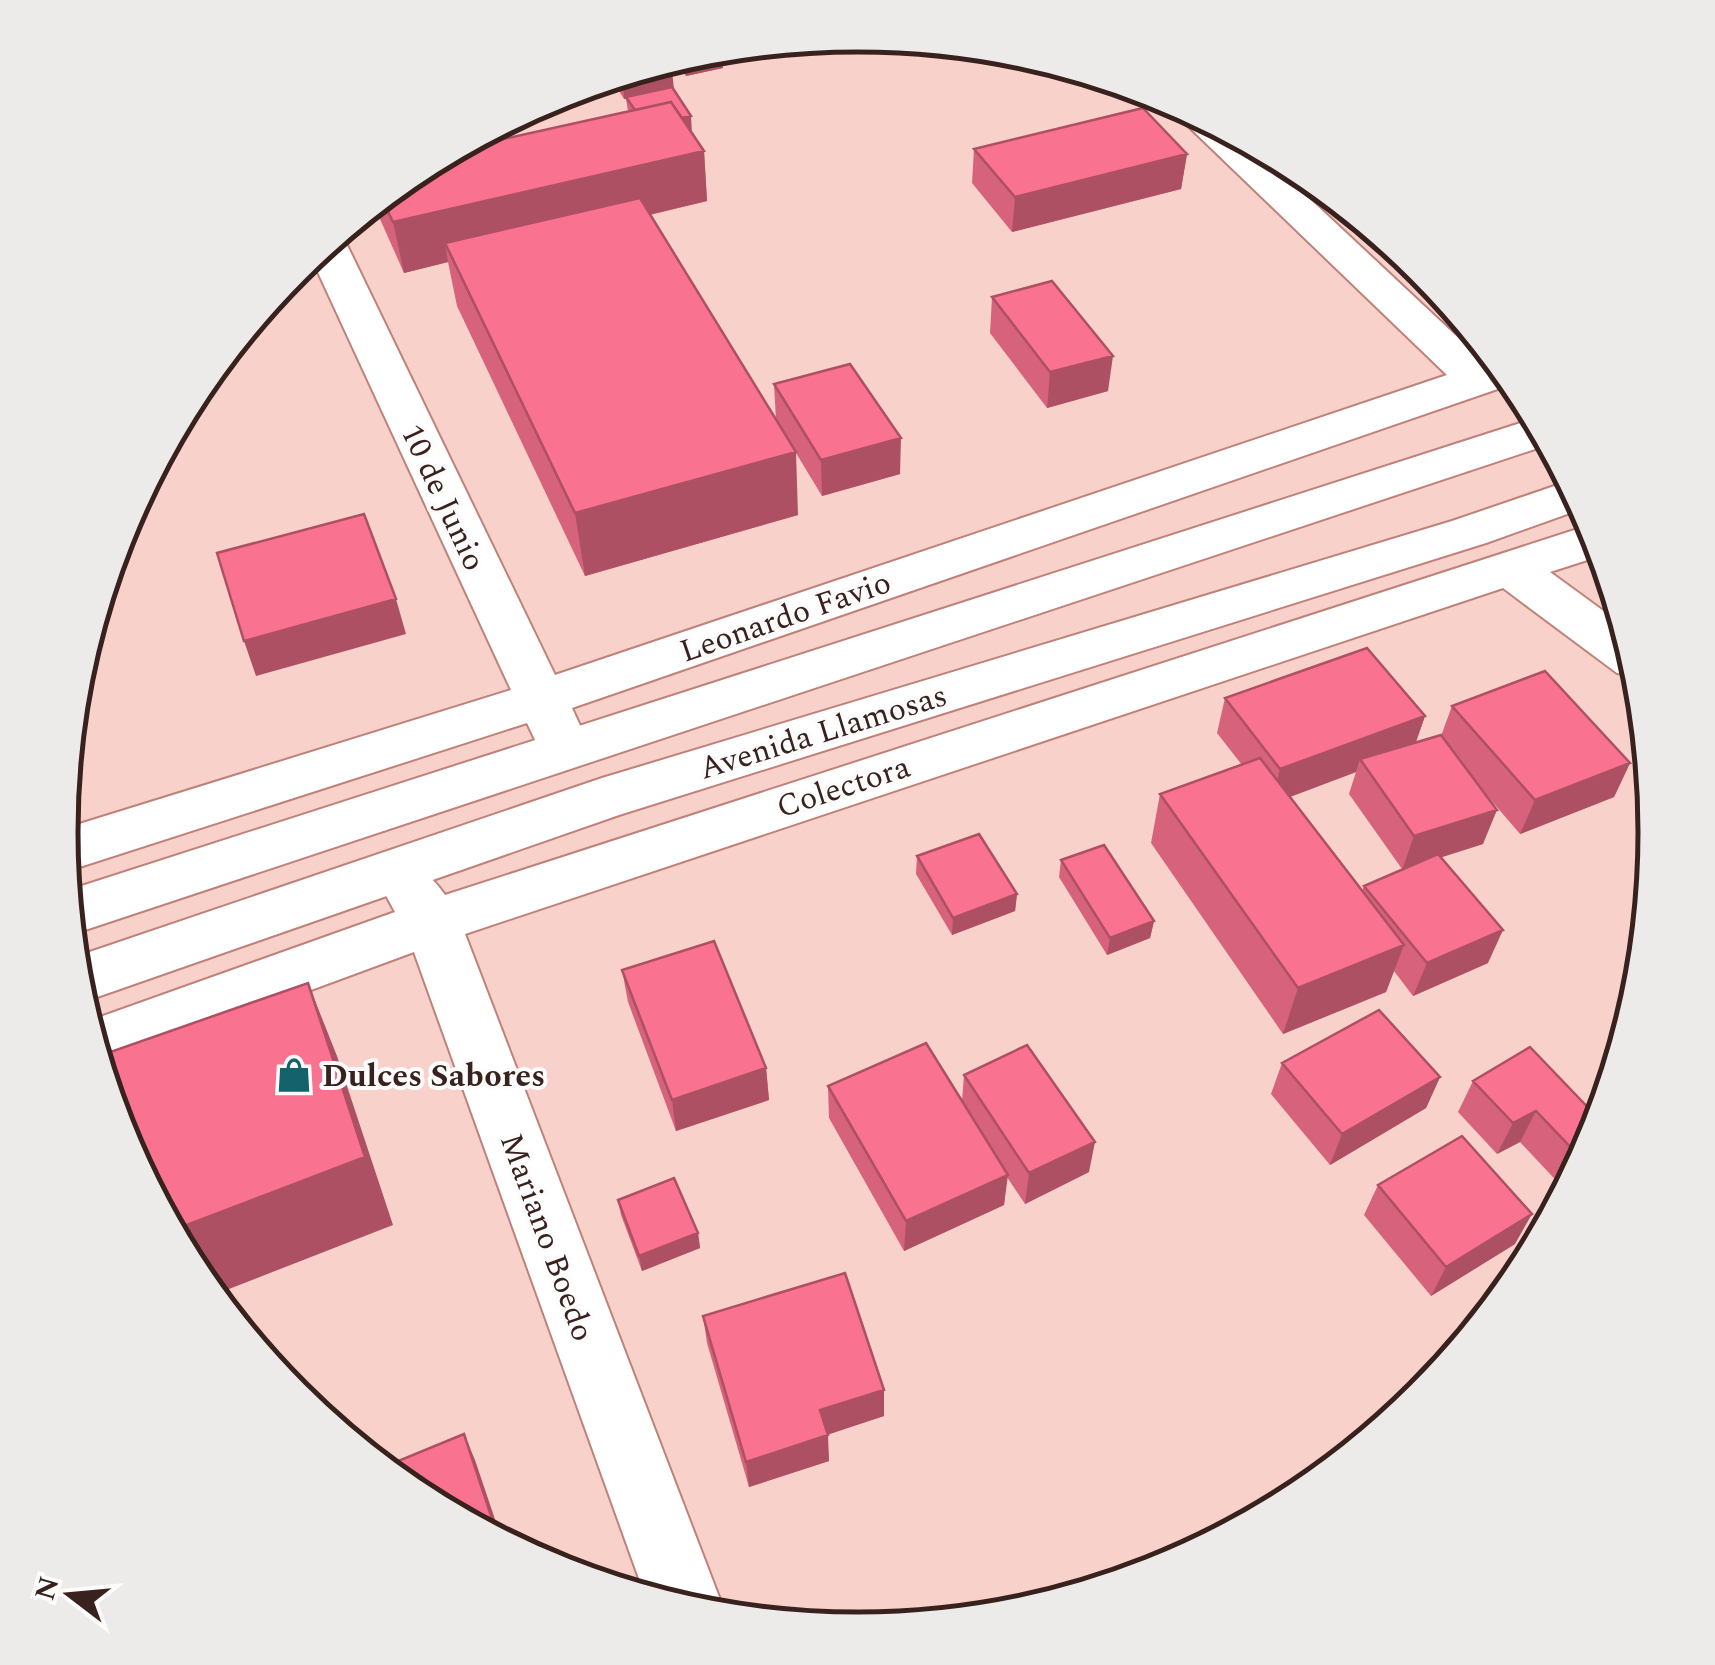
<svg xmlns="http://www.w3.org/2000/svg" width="1715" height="1665" font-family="Spectral,serif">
<rect width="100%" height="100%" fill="#f8d1cb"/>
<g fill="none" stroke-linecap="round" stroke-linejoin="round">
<defs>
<path id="minor" d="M1184 107 1249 142 1485 363 1496 360 1515 383 572 708 582 730 575 744 556 750 537 744 527 723 64 872 60 830 511 690 310 255 336 233 346 243 555 675 1447 375 1185 123 1179 115Z
M1593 524 1603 555 1550 572 1624 626 1640 677 1617 673 1503 588 465 934 724 1610 721 1617 646 1598 414 952 100 1068 86 1022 395 912 383 890 391 874C418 865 429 872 445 895Z"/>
<path id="trunk" d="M1536 418 1550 444 70 935 66 891Z
M1569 481 1584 508 1486 543 619 815 80 1003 72 958 602 778 1452 521Z"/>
</defs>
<!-- minor casing -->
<use href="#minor" stroke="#be8279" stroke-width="4"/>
<!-- trunk casing -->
<use href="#trunk" stroke="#be8279" stroke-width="4"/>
<!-- minor -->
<use href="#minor" fill="#fff" fill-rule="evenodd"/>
<!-- trunk -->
<use href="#trunk" fill="#fff" fill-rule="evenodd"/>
</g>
<!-- wall -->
<path fill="#d6627b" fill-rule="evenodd" d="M702 50H722L723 68 686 76 674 59Z
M666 61 673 89 692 133 704 151 707 201 650 215 798 515 585 576 457 306 448 262 404 273 380 219 376 201 415 169 485 132 487 143 628 111 626 99H624L611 78Z
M974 149 1187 154 1181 189 1012 232 972 183Z
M1289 163 1301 170 1314 180 1306 182Z
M1324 188 1422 269 1454 309 1440 313 1322 197Z
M992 297 1108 391 1047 408 990 333Z
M774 384 900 474 822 496 776 420Z
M1225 698 1425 716 1416 742 1441 736 1452 706 1630 763 1614 797 1520 834 1484 792 1483 844 1441 857 1488 963 1413 996 1394 971 1386 992 1283 1034 1151 843 1160 794 1242 765 1217 733ZM1356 772 1349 794 1402 869 1364 886 1362 891 1290 797Z
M917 856 1017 894 1015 911 952 935 916 874Z
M1061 860 1154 921 1150 938 1107 955 1059 877Z
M622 970 766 1068 769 1100 676 1131 628 1002Z
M1282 1063 1440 1077 1426 1108 1330 1165 1271 1094Z
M964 1075 1089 1172 1025 1204 1007 1177 1004 1205 904 1251 829 1118 828 1086 962 1101Z
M1473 1081 1594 1138 1566 1191 1520 1142 1497 1154 1458 1112Z
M1378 1185 1515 1244 1431 1296 1364 1215Z
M618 1200 698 1233 700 1248 642 1271 621 1215Z
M703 1316 884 1416 827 1434 829 1461 749 1487 707 1343Z"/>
<!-- shaded-wall -->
<path fill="#ae5064" d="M722 50 723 68 686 76 684 59Z
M672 71 674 89 624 99 623 81Z
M691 116 692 134 646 126Z
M485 132 488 152 417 168Z
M704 151 707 201 453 261 445 243 448 262 404 273 393 222Z
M1187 154 1181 189 1012 232 1015 197Z
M1445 297 1454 309 1440 313Z
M1113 356 1108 391 1047 408 1050 372Z
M901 438 900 474 822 496 821 460Z
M796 452 798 515 585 576 575 513Z
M396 599 406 634 256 676 244 641Z
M1425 716 1413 750 1360 759 1356 772 1271 804 1280 769Z
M1630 763 1614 797 1520 834 1535 800Z
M1497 810 1483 844 1402 870 1414 836Z
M1017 894 1015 911 952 935 953 918Z
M1154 921 1150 938 1107 955 1110 938Z
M1503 930 1488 963 1413 996 1427 963Z
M1404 945 1386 992 1283 1034 1298 988Z
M308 983 337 1056 393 1225 211 1296 194 1275 171 1231Z
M766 1068 769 1100 676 1131 672 1100Z
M1440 1077 1426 1108 1330 1165 1342 1134Z
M1536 1111 1520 1142 1497 1154 1513 1123Z
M1095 1142 1089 1172 1025 1204 1029 1173Z
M1008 1175 1004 1205 904 1251 906 1221Z
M1532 1214 1515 1244 1431 1296 1446 1267Z
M698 1233 700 1248 642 1271 639 1256Z
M884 1390V1416L821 1437 820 1410Z
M464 1434 475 1460 503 1543 491 1537Z
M828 1435 829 1461 749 1487 746 1462Z"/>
<!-- building -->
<path fill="#f9728f" stroke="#ae5064" stroke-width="2.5" d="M721 48 722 50 684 59 683 56 702 50Z
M666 61 672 71 623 81 619 76Z
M672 87 691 116 682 118 671 102 635 110 626 97Z
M671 102 704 151 393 222 381 197 415 169 449 151Z
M1143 108 1187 154 1015 197 974 149Z
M640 198 796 452 575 513 445 243Z
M1052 281 1113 356 1050 372 992 297Z
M850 364 901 438 821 460 774 384Z
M364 514 396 599 244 641 217 553Z
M1367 648 1425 716 1280 769 1225 698Z
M1545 671 1630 763 1535 800 1452 706Z
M1441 735 1497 810 1414 836 1360 759Z
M1260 758 1404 945 1298 988 1160 794Z
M979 834 1017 894 953 918 917 856Z
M1104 845 1154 921 1110 938 1061 860Z
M1438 854 1503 930 1427 963 1364 886Z
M714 941 766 1068 672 1100 622 970Z
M308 983 365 1157 171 1231 120 1137 96 1057Z
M1379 1010 1440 1077 1342 1134 1282 1063Z
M926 1043 1008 1175 906 1221 828 1086Z
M1027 1045 1095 1142 1029 1173 964 1075Z
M1530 1047 1600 1120 1594 1138 1583 1160 1536 1111 1513 1123 1473 1081Z
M1462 1136 1532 1214 1446 1267 1378 1185Z
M674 1178 698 1233 639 1256 618 1200Z
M845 1273 884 1390 820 1410 828 1435 746 1462 703 1316Z
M464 1434 497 1534 491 1537 414 1495 381 1468Z"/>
<!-- icons -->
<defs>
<symbol id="shop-bare" viewBox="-9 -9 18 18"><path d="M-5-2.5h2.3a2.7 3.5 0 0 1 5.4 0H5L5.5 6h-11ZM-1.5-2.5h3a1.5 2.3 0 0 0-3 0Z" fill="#14626c" stroke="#fcfcfc" stroke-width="2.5" paint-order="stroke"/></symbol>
</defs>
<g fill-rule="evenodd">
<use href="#shop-bare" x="269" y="1050" width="50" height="50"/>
</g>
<g text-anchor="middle" stroke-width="8" stroke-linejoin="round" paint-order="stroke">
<!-- street labels -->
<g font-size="32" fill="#39221e" stroke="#fcfcfc">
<text transform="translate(444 497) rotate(65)" y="11">10 de Junio</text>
<text transform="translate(785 616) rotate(-19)" y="11">Leonardo Favio</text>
<text transform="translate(823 731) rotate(-17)" y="11">Avenida Llamosas</text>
<text transform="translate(843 786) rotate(-18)" y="11">Colectora</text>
<text transform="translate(548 1237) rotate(70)" y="11">Mariano Boedo</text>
</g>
<!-- poi labels -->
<g font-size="32" font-weight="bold" fill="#39221e" stroke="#fcfcfc" text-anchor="start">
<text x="322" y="1086">Dulces Sabores</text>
</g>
</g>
<!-- crop -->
<path d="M0 0H1715V1665H0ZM78 832a780 780 0 1 1 1560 0a780 780 0 1 1-1560 0Z" fill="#ecebea" fill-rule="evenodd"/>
<path fill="none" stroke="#39221e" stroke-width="5" d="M78 832a780 780 0 1 1 1560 0a780 780 0 1 1-1560 0Z"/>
<!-- north arrow -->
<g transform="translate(70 1595) rotate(286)" stroke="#fcfcfc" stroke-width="8" paint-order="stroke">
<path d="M0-8L18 38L0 25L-18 38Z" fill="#39221e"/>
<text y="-15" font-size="28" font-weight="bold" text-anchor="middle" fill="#39221e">N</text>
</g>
</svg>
